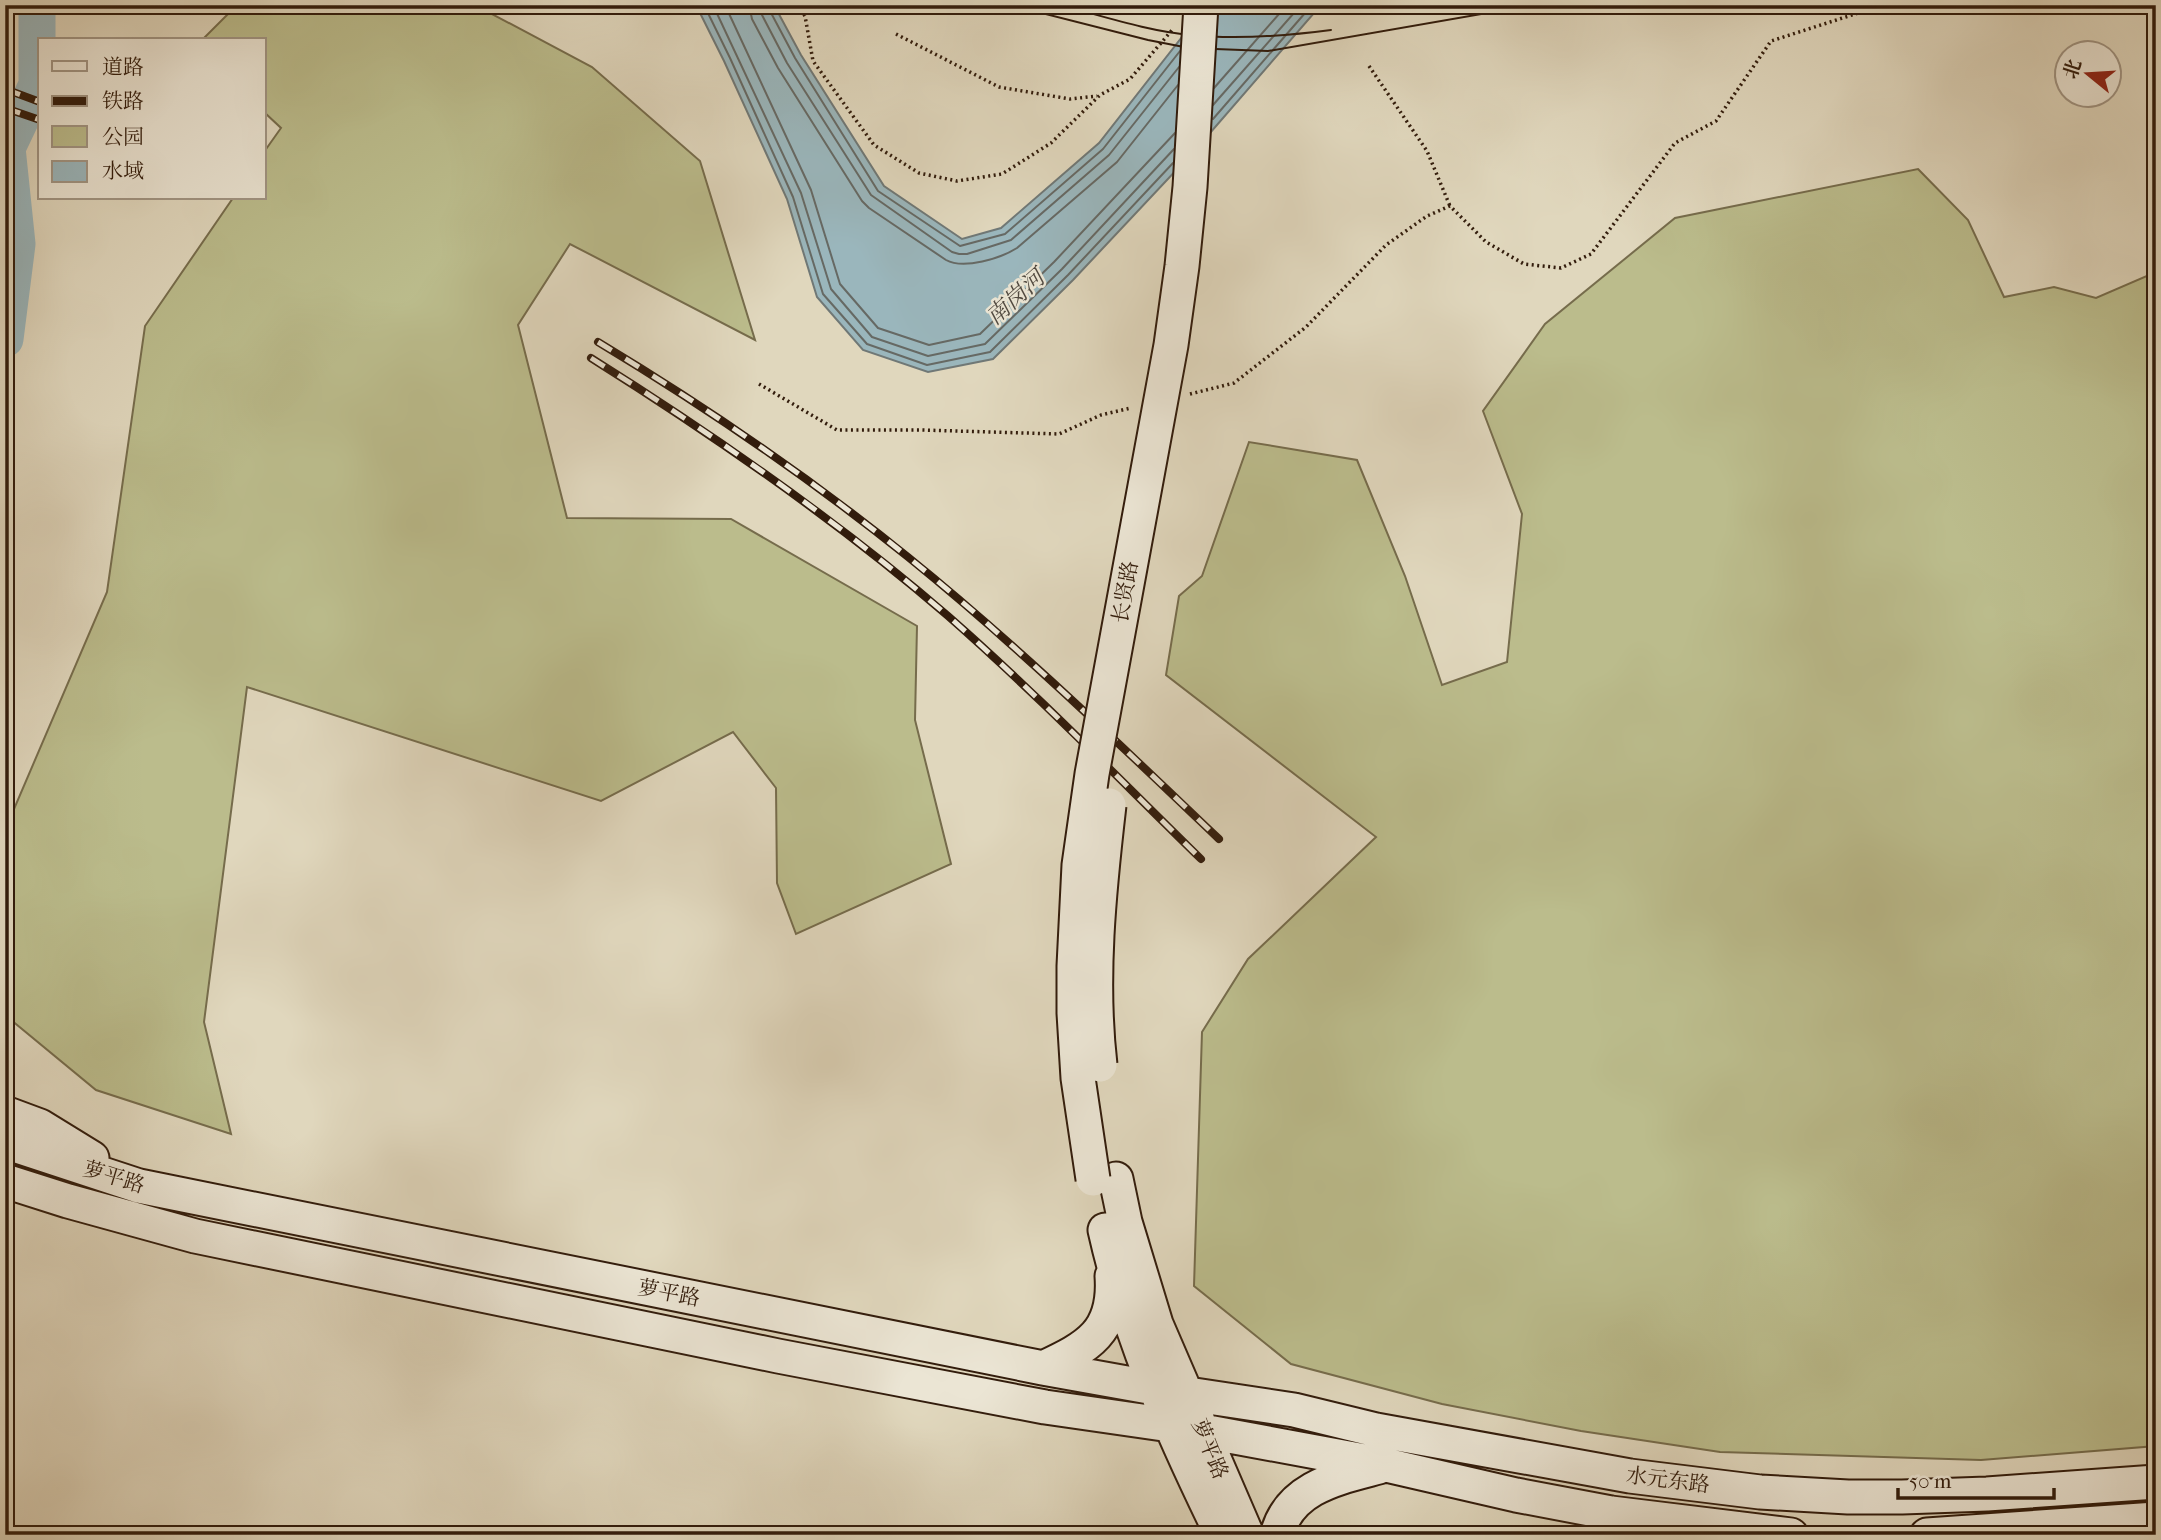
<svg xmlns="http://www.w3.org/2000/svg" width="2161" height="1540" font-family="'IM FELL French Canon','Noto Serif SC',serif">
<rect width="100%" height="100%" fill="#e0d7bd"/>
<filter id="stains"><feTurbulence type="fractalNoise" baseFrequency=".00286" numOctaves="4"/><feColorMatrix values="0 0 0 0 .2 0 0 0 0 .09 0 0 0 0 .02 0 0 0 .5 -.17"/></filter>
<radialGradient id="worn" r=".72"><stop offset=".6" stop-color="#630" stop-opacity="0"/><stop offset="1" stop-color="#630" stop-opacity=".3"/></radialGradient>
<!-- green -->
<path fill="#bbbc8c" stroke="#766c4c" stroke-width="2" d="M237 5H475L592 67 700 161 755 340 570 244 518 325 567 518 731 519 917 626 915 720 951 864 796 934 777 883 776 788 733 732 601 801 247 687 204 1022 231 1134 96 1090 5 1015V830L107 592 145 326 233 198H264V152L281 128 264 112V40H202Z
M1918 169 1968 220 2004 297 2054 287 2096 298 2156 272V1446L1981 1460 1720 1452 1581 1431 1442 1404 1291 1364 1194 1286 1202 1032 1248 959 1376 837 1166 675 1179 596 1202 576 1249 442 1357 460 1405 576 1442 685 1507 662 1522 514 1483 411 1545 324 1675 218Z"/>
<!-- water -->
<path fill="#9ab6bc" stroke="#707876" stroke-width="2" d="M696 5H774L801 55 884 186 962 239 1001 228 1099 143 1207 5H1321L1197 148 1073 280 993 359 928 372 863 350 817 297 787 199 724 61Z"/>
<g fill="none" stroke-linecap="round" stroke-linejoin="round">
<!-- shore -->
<path stroke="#666964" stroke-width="2" d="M704 5 730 58 793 197 823 294 867 344 927 365 990 352 1068 275 1173 163
M713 5 801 193 831 289 872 337 928 356 985 344 1062 269 1174 149
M725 5 811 190 840 284 878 328 929 345 980 334 1054 262 1175 133
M749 5 752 19 778 68 862 201 869 208 946 260C964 270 1001 258 1017 248L1117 162 1178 85
M760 5 762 15 787 63 871 195 952 252 959 254H967L1011 240 1109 155 1179 67
M769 5 770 11 795 58 878 191 960 246 1005 234 1103 149 1180 51
M1214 88 1287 5
M1213 105 1301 5
M1213 119 1312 5"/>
<!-- river -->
<path stroke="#9ab6bc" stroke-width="37" d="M5 339 17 244 7 148 37 85V5"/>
<defs>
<path id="secondary" d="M5 1113 40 1126 92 1158
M5 1142 139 1186 1043 1368 1188 1394 1294 1410 1376 1430 1630 1476 1760 1492 1848 1497H1902L1987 1494 2156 1482
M1116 1179 1125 1222 1156 1324 1247 1535
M5 1181 68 1201 195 1236 778 1356 1045 1407 1170 1425 1386 1465 1516 1495 1611 1513 1791 1535
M1105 1230C1129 1337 1174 1437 1222 1535
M1043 1368C1088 1347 1116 1332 1112 1276
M1277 1535C1289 1487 1338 1478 1379 1467
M1927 1535 2156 1519"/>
</defs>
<!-- secondary casing -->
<use href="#secondary" stroke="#321c0c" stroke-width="37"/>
<!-- path -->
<path stroke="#321c0c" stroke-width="3.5" stroke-dasharray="2 3.5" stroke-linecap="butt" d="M798 5 805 16 813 61 874 145 919 173 957 181 1002 174 1051 143 1100 95 1130 79 1173 29
M896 34 999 87 1070 99 1097 96
M1369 66 1427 151 1450 206
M759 384 837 430H922L1059 434 1101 415 1131 408
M1190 394 1234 383 1306 327 1386 245 1427 216 1450 206 1486 242 1524 264 1561 268 1591 254 1675 143 1716 121 1771 41 1883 5"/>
<!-- secondary -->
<use href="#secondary" stroke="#ebe5d4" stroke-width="33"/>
<!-- tram -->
<path stroke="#321c0c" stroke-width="2" d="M1010 5 1148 40 1189 48 1268 51 1533 5
M1060 5C1103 16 1147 31 1191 35 1238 40 1285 36 1331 30"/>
<defs>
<path id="rail" d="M5 89 40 102
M5 108 40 120
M598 342C706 407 810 478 908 557 1017 645 1118 743 1219 839
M591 358C715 436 837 520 948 616 1036 693 1118 778 1201 859"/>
</defs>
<!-- rail casing -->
<use href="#rail" stroke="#321c0c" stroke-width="8"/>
<!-- rail -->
<use href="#rail" stroke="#ebe5d4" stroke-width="5" stroke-dasharray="16" stroke-linecap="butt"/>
<defs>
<path id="secondary-bridge" d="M1100 1065C1090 979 1099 891 1109 805
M1093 1179 1078 1078 1074 1013V966L1079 865 1092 774 1171 345 1182 266 1190 187 1201 5"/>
</defs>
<!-- secondary-bridge casing -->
<use href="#secondary-bridge" stroke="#321c0c" stroke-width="37" stroke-linecap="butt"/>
<!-- secondary-bridge -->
<use href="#secondary-bridge" stroke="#ebe5d4" stroke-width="33"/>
</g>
<g text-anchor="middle" stroke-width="5" stroke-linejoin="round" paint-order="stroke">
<!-- street labels -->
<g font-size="21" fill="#321c0c" stroke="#ebe5d4">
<text transform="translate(1125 592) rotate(-80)" y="7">长贤路</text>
<text transform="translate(114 1177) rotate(17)" y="7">萝平路</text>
<text transform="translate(669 1293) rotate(11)" y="7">萝平路</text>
<text transform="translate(1210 1449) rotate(68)" y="7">萝平路</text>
<text transform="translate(1668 1480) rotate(7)" y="7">水元东路</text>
</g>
<!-- water labels -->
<g font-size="23" font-style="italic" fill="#514a41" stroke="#ebe5d4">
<text transform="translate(1015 297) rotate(-42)" y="8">南岗河</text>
</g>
</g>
<!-- margin -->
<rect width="2161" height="1540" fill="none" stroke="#e0d7bd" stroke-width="28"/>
<rect x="7" y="7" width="2147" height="1526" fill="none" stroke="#321c0c" stroke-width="3.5"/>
<rect x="14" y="14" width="2133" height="1512" fill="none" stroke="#321c0c" stroke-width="2"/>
<!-- legend -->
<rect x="38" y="38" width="228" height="161" fill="#ebe5d4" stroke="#a19584" stroke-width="2"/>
<rect x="52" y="61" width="35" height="10" fill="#ebe5d4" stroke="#a19584" stroke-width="2"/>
<text x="102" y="74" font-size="21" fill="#321c0c">道路</text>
<rect x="52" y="96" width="35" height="10" fill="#321c0c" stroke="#a19584" stroke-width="2"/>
<text x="102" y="108" font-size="21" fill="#321c0c">铁路</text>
<rect x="52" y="126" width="35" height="21" fill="#bbbc8c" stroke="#a19584" stroke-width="2"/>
<text x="102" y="144" font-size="21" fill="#321c0c">公园</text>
<rect x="52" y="161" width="35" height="21" fill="#9ab6bc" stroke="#a19584" stroke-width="2"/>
<text x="102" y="178" font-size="21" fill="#321c0c">水域</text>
<!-- north arrow -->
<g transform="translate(2088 74) rotate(288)"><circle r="33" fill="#ebe5d4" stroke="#a19584" stroke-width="2"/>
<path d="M0-5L12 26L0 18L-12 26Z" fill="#8f2418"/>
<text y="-10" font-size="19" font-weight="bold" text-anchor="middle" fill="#321c0c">北</text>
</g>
<!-- scale -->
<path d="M1898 1488v10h156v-10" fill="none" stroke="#321c0c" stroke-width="3.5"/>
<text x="1909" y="1488" font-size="21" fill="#321c0c" stroke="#ebe5d4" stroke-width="5" paint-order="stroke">50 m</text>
<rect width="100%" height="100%" filter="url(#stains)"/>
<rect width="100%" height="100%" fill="url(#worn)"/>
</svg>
